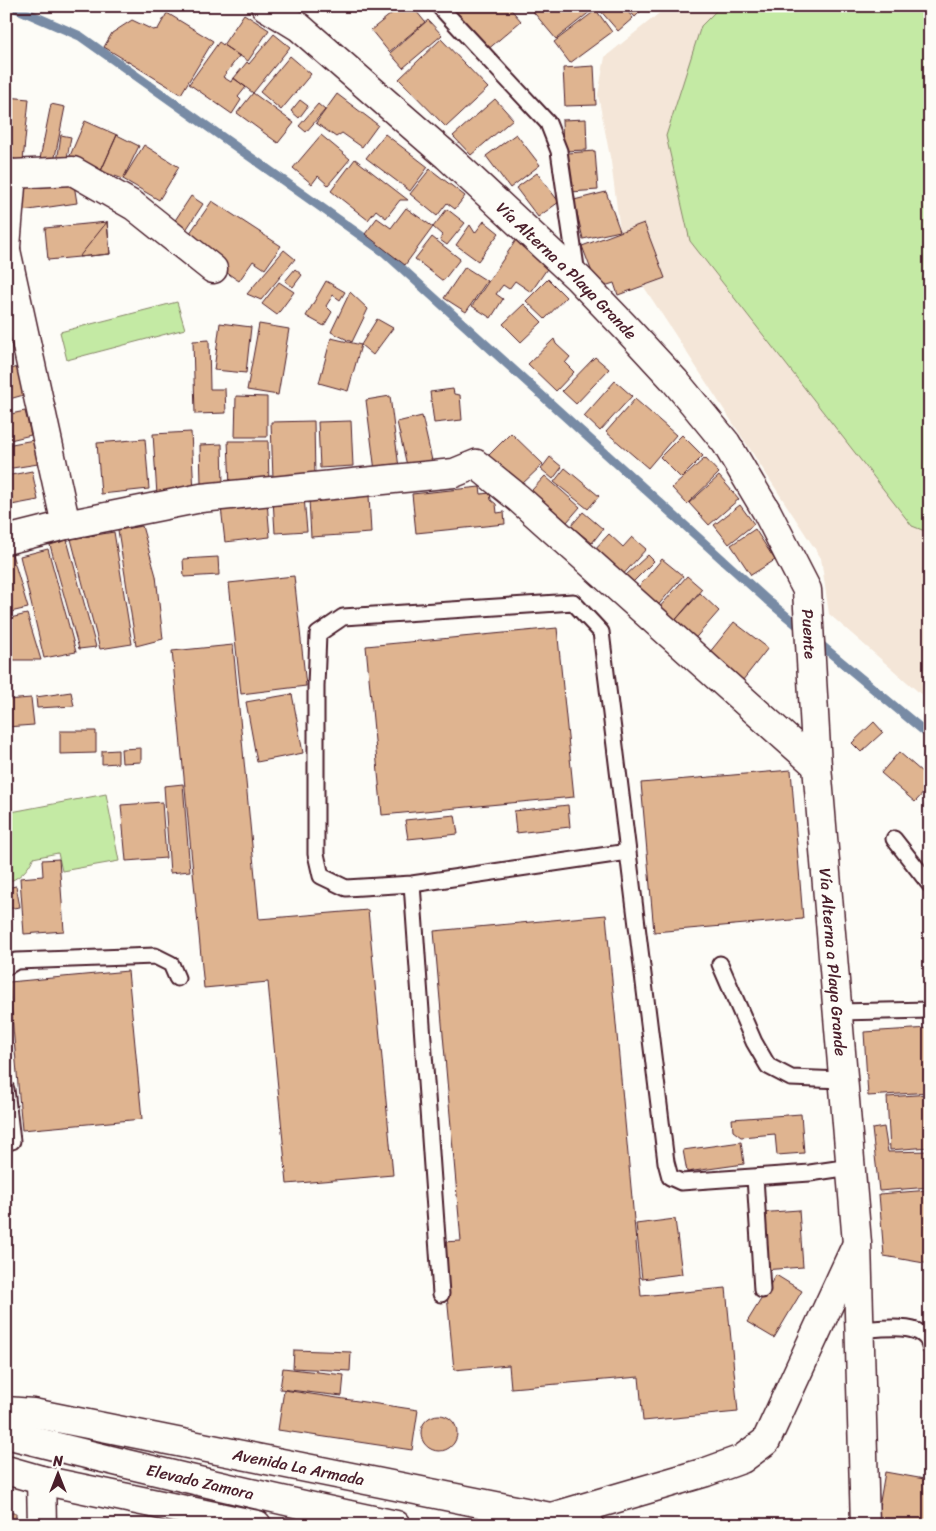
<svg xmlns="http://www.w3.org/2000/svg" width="936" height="1531" font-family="Sriracha,sans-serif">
<rect width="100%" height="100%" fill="#fdfcf7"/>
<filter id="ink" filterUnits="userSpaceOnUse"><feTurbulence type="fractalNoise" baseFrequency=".02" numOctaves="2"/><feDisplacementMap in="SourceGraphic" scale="10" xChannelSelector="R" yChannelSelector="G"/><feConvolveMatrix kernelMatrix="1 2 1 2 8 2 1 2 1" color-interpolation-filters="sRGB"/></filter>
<g filter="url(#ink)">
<!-- built -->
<path fill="#f4e6d8" d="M668 6H930V702L829 614 821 558 629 264 620 231 611 162 598 95 605 57Z"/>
<!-- green -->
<path fill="#c4eaa4" stroke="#878468" d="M721 6H930V533L912 526 690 241 666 136 701 26Z
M177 302 185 329 67 360 60 332Z
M106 794 119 861 62 871 58 853 33 858C29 869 18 880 6 882V813Z"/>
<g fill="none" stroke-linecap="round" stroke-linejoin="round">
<!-- stream -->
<path stroke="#788ba5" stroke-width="9" d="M11 6 80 36 384 252 767 600 803 630
M815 640 930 736"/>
</g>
<!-- building -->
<path fill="#dfb490" stroke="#4a1f2b" d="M401 6H412L425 22 389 52 371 30Z
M449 6H508L521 21 486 51Z
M532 6H597L556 39 530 8Z
M599 6H623L633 18 618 31 598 8Z
M625 6H646L635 17Z
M596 10 612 32 570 63 554 42Z
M167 13 213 41 181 94 104 47 112 33 132 20 153 30 158 29Z
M244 14 269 30 248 61 223 45Z
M428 20 442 35 403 68 390 53Z
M274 34 290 47 253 93 234 78 247 62 249 64Z
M441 39 488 88 446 127 399 79Z
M219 42 239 56 223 77 231 82 233 78 246 87 238 97 241 100 232 114 189 84Z
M290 56 311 74 281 110 260 92Z
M594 66 596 105 565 106 563 68Z
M253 93 294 123 278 143 237 113Z
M337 94 378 125 362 147 342 133 336 137 316 123Z
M7 97 29 99 23 161 6 160Z
M495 99 513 119 471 155 453 136Z
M300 100 308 106 299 118 291 111Z
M51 104 65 107 54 162 40 159Z
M318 104 325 110 306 132 299 126Z
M586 119 587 150 563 151 562 120Z
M85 121 117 135 101 171 69 158Z
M385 134 428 167 410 191 366 158Z
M516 134 540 165 510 188 486 156Z
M61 135 71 137 66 163 57 162Z
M117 135 139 146 123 179 101 171Z
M321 135 350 159 328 185 318 176 312 184 293 168Z
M144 145 179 167 159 200 123 179Z
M595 151 598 190 571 192 568 153Z
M355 159 408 200H400L386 218 376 210 368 220 331 191Z
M430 169 465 196 455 209 447 203 437 216 410 194Z
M537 173 559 202 538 217 516 188Z
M73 178 77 203 22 211 18 187Z
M606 192 620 231 583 239 574 200Z
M191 196 203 204 182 236 170 228Z
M212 201 281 246 265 269 253 261 239 281 183 243Z
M406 208 433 227 405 265 365 234 377 218 391 228Z
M447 209 465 223 447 245 440 240 442 235 433 227Z
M107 221 110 254 79 257 107 222Z
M484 221 499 233 478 261 456 245 470 225 475 233Z
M107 222 110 254 48 260 45 228Z
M644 223 665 278 618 295 614 283 598 288 582 246Z
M432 237 460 259 443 281 415 259Z
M516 240 551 263 531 292 515 281 509 289 503 285 496 294 503 299 491 318 472 306Z
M284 250 295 259 261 300 247 294Z
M465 267 487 281 466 312 444 298Z
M295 269 302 275 293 287 285 281Z
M548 279 566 297 545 319 526 301Z
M326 281 345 292 340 300 333 295 326 306 332 312 324 326 306 316Z
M279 282 294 292 277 315 262 304Z
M350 292 368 309 352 342 331 332Z
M524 304 542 322 521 342 503 324Z
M377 319 393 328 373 355 361 345Z
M6 322 11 344 6 346Z
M220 323 251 327 246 373 214 370Z
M259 324 289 329 278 395 247 390Z
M331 338 361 345 348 391 319 383Z
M554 339 556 344 570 357 565 363 574 372 556 391 528 364Z
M209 340 210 389H225L226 413 195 414 193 341Z
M595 357 609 369 576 404 562 391Z
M19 367 27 394 6 400V370Z
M615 381 632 396 600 431 584 416Z
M453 389 454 394 460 395 462 420 434 423 430 392Z
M236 396 267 397V437H235Z
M390 396 399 468 375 471 366 400Z
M635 399 676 435 648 468 606 432Z
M25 411 31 435 6 441V415Z
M422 416 433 465 408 470 397 422Z
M314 421 315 478 273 479 271 422Z
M351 421 353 466 320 468 318 422Z
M191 432 194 493 157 495 153 434Z
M511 433 543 464 518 488 487 457Z
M682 435 703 456 681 478 660 457Z
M145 439 149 489 101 494 97 443Z
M34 440 38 464 6 469V445Z
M228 441H268L269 487H230Z
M222 444 223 484H201L200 445Z
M550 457 562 467 553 479 541 469Z
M705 458 719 473 687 504 672 488Z
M565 468 599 496 588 509 554 482Z
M32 471 38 500 6 506V476Z
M545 476 580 507 567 522 531 491Z
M719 476 739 499 709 525 689 503Z
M480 487 481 494 490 493 491 500 496 504 497 513 504 512 505 524 416 533 412 494Z
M369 495 371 533 311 537 309 499Z
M304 497 307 531 275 533 273 499Z
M267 502 270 537 225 542 221 507Z
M740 505 754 524 729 544 714 525Z
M583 512 603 529 592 543 571 526Z
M142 526 156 576 163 639 136 646 118 530Z
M755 529 775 560 751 575 731 545Z
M114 532 132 644 100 649 71 539Z
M609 534 623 547 632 537 646 549 620 578 592 552Z
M67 540 96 647 79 649 50 545Z
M48 549 76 652 44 658 20 556Z
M11 551 28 608 6 613V552Z
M648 555 654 561 633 582 626 575Z
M218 557 219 575 184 577 183 559Z
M662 559 683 576 655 609 636 590Z
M294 576 306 686 241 694 229 583Z
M687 576 702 589 672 624 657 610Z
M700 593 719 611 691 643 671 625Z
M27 614 41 660H6V619Z
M734 622 768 648 739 685 705 658Z
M557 628 574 797 382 815 366 646Z
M233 645 259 919 368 910 393 1175 287 1184 268 982 204 988 172 651Z
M71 692 74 706 37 708 36 697Z
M292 694 303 753 257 762 246 702Z
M31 698 34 725 6 727V700Z
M874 722 883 732 861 752 852 743Z
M60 731H96V753L60 754Z
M141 748V762L122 763 121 749Z
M118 750V763L102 764V751Z
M899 752 930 779V786L915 802 881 773Z
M791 770 803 919 654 932 641 783Z
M183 784 190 871 170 873 164 786Z
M162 802 166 858 126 861 121 805Z
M568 805 570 827 516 833 514 811Z
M455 815 458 834 408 839 405 820Z
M59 859 64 931 24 934 20 878 43 876 42 860Z
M16 886 20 907 6 909V888Z
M606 915 641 1296 726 1288 738 1412 643 1421 639 1377 511 1388 509 1365 454 1370 442 1242 461 1241 434 931Z
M128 971 142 1119 22 1130 9 982Z
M930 1028V1092L868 1096 864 1032Z
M930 1094V1147L890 1150 887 1097Z
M801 1114 804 1153 777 1155 775 1134 741 1137 733 1131 732 1119Z
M884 1127 888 1152 930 1151V1187L879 1191 872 1129Z
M741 1142 744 1164 687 1172 683 1150Z
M930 1190V1264L884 1256 879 1194Z
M799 1210 803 1267 763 1270 758 1213Z
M675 1219 682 1274 642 1279 636 1224Z
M776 1275 802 1291 774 1338 747 1322Z
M294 1350 351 1352 350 1371 293 1368Z
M283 1368 344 1375 342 1396 280 1389Z
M284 1390 418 1410 412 1450 278 1430Z
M421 1433a18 18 0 1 1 36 0a18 18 0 1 1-36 0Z
M885 1472 930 1480V1525H876Z
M6 1513H16V1525H6Z"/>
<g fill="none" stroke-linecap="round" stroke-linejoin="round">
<defs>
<path id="lane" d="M439 6 548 123 559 151 577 274
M894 839 930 885
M628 852 412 884 346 888 321 876 316 854V686L318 634 343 617 573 602 601 632 666 1162 670 1177 681 1182 810 1173 850 1167
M412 884 441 1294
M720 964 754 1042 768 1066 791 1078 842 1080
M6 967 16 961 155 956 171 964 177 978
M838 1012 930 1010
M6 1089 12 1141
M755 1177 762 1290
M859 1330C879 1329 926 1320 930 1347"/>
<g id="street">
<path id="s1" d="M265 6 299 27 447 156 578 278 627 329 675 381 726 443 767 512 807 590 817 766 857 1243 865 1525"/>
<path d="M6 172 12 174 73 171 134 206 213 269"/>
<path d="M6 247 12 174"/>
<path d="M6 250 66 525"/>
<path d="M6 540 66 525 201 498 454 473 476 464 518 498 817 766"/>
<path d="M41 1480 42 1525"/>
<path d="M553 1525 552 1517 706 1472 742 1459 766 1441 855 1248"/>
</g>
<g id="secondary">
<path id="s2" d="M6 1411 33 1413 590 1525"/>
<path id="s3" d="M6 1434C135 1467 265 1497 396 1525"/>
<path d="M6 1470 41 1480 257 1525"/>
</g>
</defs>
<!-- lane casing -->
<use href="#lane" stroke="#4a1f2b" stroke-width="19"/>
<!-- street casing -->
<use href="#street" stroke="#4a1f2b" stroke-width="31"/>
<!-- secondary casing -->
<use href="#secondary" stroke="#4a1f2b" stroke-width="31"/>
<!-- lane -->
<use href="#lane" stroke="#fdfcf7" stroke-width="15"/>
<!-- street -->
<use href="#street" stroke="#fdfcf7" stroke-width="28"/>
<!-- secondary -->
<use href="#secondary" stroke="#fdfcf7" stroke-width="28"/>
</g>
</g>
<g text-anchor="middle" stroke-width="4" stroke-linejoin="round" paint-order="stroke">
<!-- street labels -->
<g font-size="16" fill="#4a1f2b" stroke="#fdfcf7">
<text dy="6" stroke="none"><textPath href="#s1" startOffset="402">Vía Alterna a Playa Grande</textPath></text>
<text dy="6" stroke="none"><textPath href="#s1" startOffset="849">Puente</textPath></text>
<text dy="6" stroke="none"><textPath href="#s1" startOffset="1178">Vía Alterna a Playa Grande</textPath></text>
<text dy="6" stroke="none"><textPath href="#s2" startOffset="298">Avenida La Armada</textPath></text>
<text dy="6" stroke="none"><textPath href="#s3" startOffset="200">Elevado Zamora</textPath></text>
</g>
</g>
<!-- margin -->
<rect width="936" height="1531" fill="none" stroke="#fdfcf7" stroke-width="25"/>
<rect x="12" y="12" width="911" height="1506" fill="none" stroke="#4a1f2b" stroke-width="2" filter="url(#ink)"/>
<!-- north arrow -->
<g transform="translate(58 1474)" stroke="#fdfcf7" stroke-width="4" paint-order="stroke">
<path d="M0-4L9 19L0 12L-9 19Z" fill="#4a1f2b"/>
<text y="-8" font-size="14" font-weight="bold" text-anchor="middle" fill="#4a1f2b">N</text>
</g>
</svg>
